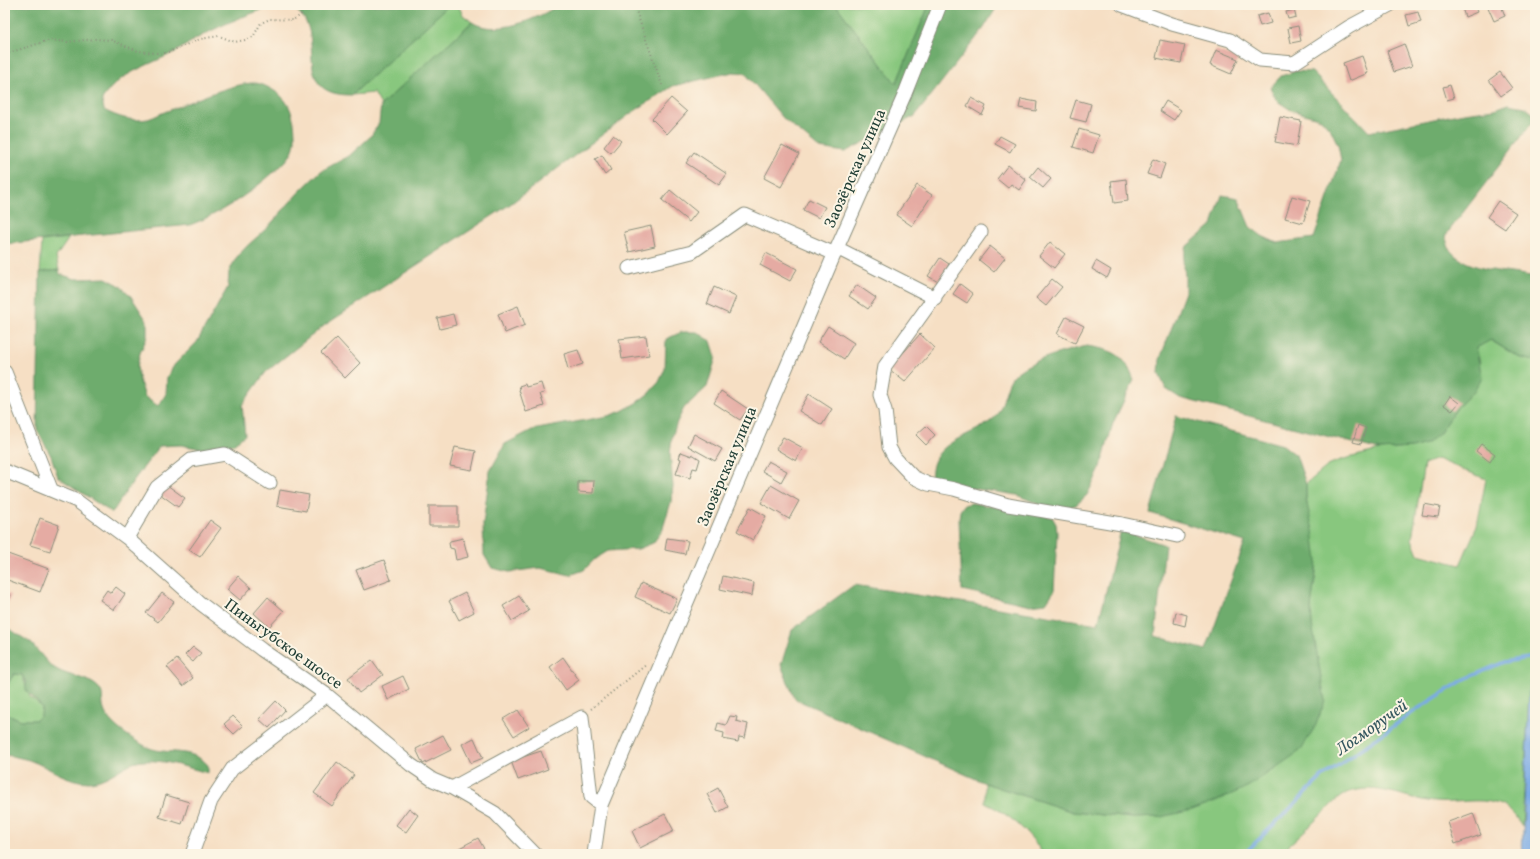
<svg xmlns="http://www.w3.org/2000/svg" width="1540" height="859" font-family="Vollkorn,serif">
<rect width="100%" height="100%" fill="#fcf5e5"/>
<filter id="ink" filterUnits="userSpaceOnUse"><feTurbulence type="fractalNoise" baseFrequency=".025" numOctaves="2"/><feDisplacementMap in="SourceGraphic" scale="8" xChannelSelector="R" yChannelSelector="G"/><feConvolveMatrix kernelMatrix="1 2 1 2 8 2 1 2 1" color-interpolation-filters="sRGB"/></filter>
<filter id="wash" filterUnits="userSpaceOnUse"><feTurbulence type="fractalNoise" baseFrequency=".012" numOctaves="4" result="noise"/><feDisplacementMap in="SourceGraphic" scale="16" xChannelSelector="R" yChannelSelector="G"/><feGaussianBlur stdDeviation="0.9" result="paint"/><feColorMatrix in="noise" values="0 0 0 0 0 0 0 0 0 0 0 0 0 0 0 0 0 1.4 0 .05"/><feComposite in="paint" operator="in"/></filter>
<g filter="url(#wash)">
<rect width="100%" height="100%" fill="#f6dfc4"/>
<!-- green -->
<path fill="#88c77e" stroke="#548259" fill-rule="evenodd" d="M449 5H458L463 15 472 22 381 105 374 93 352 95Z
M836 5H929L896 84Z
M69 238 56 257 59 270 40 272 42 241Z
M1490 340 1518 357 1535 361V656L1529 693 1522 826C1517 818 1511 810 1503 806 1482 796 1458 804 1436 802 1406 800 1377 781 1347 793 1336 798 1328 809 1319 817 1306 830 1292 842 1279 854H1043C1030 832 1008 813 985 803V783L1073 812 1133 818 1161 817 1325 701C1320 671 1312 641 1311 611 1311 594 1318 576 1316 559 1314 534 1305 509 1306 484L1330 464 1344 459 1380 450 1411 448 1426 444 1439 434 1457 408 1475 390 1480 362 1476 348ZM1437 459 1486 479 1477 526 1460 565 1418 554 1412 539 1424 464Z
M14 674 22 675 30 697 42 707 41 715 36 720H21L5 713V688Z"/>
<!-- forest -->
<path fill="#6eac6d" stroke="#467450" d="M5 5H449L352 95C286 96 331 31 294 9 291 7 281 5 277 6 254 11 224 24 203 35 193 40 184 47 175 52 157 61 137 68 121 79 113 85 107 92 102 99L104 110C117 117 133 122 148 119 155 117 163 112 170 110 189 102 234 83 254 83 261 83 270 88 276 92 291 102 295 120 295 137 296 156 281 166 267 178 244 197 219 214 190 225L5 244Z
M558 5H836L896 84 929 5H998L984 28 915 116 845 152 819 148 783 118 745 73 733 72 673 86 630 114 509 205 325 325 266 372 242 405 245 435 233 444 213 451 181 445 160 446 133 481 112 513 58 477 51 456 37 430 40 272 59 270 60 274 75 279 106 278 119 285 130 295 147 321V337L140 353 137 367 140 382 145 397 158 406 166 394 167 377 175 364 197 342 228 287 229 272 236 258 246 247 268 227 299 192 321 171 349 156 371 136 379 123 381 105 472 22C494 37 539 19 558 5Z
M1296 71 1312 72 1369 132 1464 113 1495 109 1509 104 1525 107 1535 115V119L1445 236C1447 240 1448 247 1450 250 1467 272 1510 271 1535 277V361L1518 357 1491 340 1476 348 1482 377 1475 390 1457 408 1439 434 1426 444 1411 448 1380 450 1180 398 1166 389 1159 374 1160 359 1185 292V276L1183 260 1187 246 1212 225 1222 195 1238 198 1250 227 1262 236 1277 243 1314 238 1341 160 1338 145 1331 130 1321 119 1291 110 1277 101 1270 88 1281 76Z
M682 332H697L711 341 716 357 707 387 684 408 677 422 672 437 670 453 673 486 671 502 662 531 653 543 638 549 608 551 595 559 584 570 570 575 540 568 509 572 492 568 484 555 483 524 490 471 505 444 532 430 608 416 622 411 636 403 648 394 659 382 665 369 666 339Z
M1087 346C1113 350 1125 354 1134 380L1113 423 1101 467 1087 495 1076 505 1061 509 1046 507 1017 495 956 486 931 477C932 472 932 466 934 462 944 437 978 435 995 417 1005 406 1005 381 1016 373 1033 359 1066 351 1087 346Z
M1176 416 1283 445 1296 455 1306 484V500L1313 530 1317 561 1311 608 1312 624 1325 701 1315 727 1300 751 1249 786 1221 799 1192 810 1161 817 1133 818 1073 812 985 783 795 699 781 665 792 630 854 585 1098 624 1121 530 1165 545 1155 636 1206 650 1245 542 1150 513Z
M972 503 1052 517 1056 524 1057 533 1054 591 1046 603 1030 605 962 590 959 519 960 511 964 505Z
M5 626 31 643 50 665 56 669C69 677 88 677 98 687 105 693 101 702 104 710 109 725 131 738 145 746 165 757 189 745 208 765V773C184 767 154 755 130 764 118 770 103 782 89 782 67 782 49 767 29 760 21 758 13 756 5 755V713L21 720H36L41 715 42 707 26 690V682L22 675 14 674 5 688Z"/>
<!-- water -->
<path fill="#7aaae5" stroke="#4c748c" d="M1535 656V854H1522L1529 693Z"/>
<g fill="none" stroke-linecap="round" stroke-linejoin="round">
<!-- stream -->
<path stroke="#7aaae5" stroke-width="3.5" d="M1244 854 1322 777 1419 708 1465 679 1504 662 1535 657"/>
</g>
<g id="blocks">
<!-- building -->
<path fill="#e5aba3" d="M1461 5H1474L1477 12 1465 17Z
M1487 5H1501L1505 16 1494 21Z
M1294 10 1296 17 1288 19 1286 12Z
M1418 12 1421 22 1409 26 1406 15Z
M1268 13 1271 23 1260 26 1257 16Z
M1298 26 1301 41 1291 43 1288 28Z
M1160 40 1185 45 1181 63 1156 58Z
M1404 44 1412 66 1394 72 1387 51Z
M1216 50 1238 59 1231 74 1210 65Z
M1362 56 1368 73 1349 81 1343 63Z
M1500 72 1512 88 1501 96 1489 80Z
M1450 85 1454 98 1447 100 1443 87Z
M671 98 687 112 667 134 652 119Z
M971 98 986 106 982 115 967 106Z
M1021 99 1037 102 1036 111 1019 108Z
M1076 100 1091 104 1086 122 1070 118Z
M1166 101 1181 110 1174 120 1160 111Z
M1280 117 1301 121 1297 146 1275 142Z
M1079 129 1099 135 1093 153 1073 147Z
M613 135 621 141 611 153 604 147Z
M1000 136 1015 144 1010 152 995 144Z
M782 145 799 154 781 187 764 178Z
M694 152 727 174 719 185 686 163Z
M602 155 611 170 605 175 595 159Z
M1153 159 1165 164 1160 178 1147 174Z
M1008 165 1026 180 1019 190 1011 184 1008 188 997 179Z
M1038 167 1051 179 1043 188 1030 177Z
M1126 179 1128 201 1114 203 1111 181Z
M917 185 932 195 912 226 896 215Z
M670 190 697 212 689 222 662 200Z
M1292 196 1310 201 1303 223 1285 218Z
M809 199 825 207 819 218 803 210Z
M1498 201 1516 213 1505 229 1487 217Z
M651 226 655 246 629 252 624 232Z
M1050 242 1065 254 1054 268 1039 256Z
M990 246 1005 258 994 272 979 260Z
M766 253 797 269 790 281 760 265Z
M940 258 949 264 938 282 928 276Z
M1096 261 1111 270 1107 278 1092 269Z
M1052 279 1062 287 1046 306 1036 298Z
M960 284 973 294 967 303 953 294Z
M857 285 876 298 868 309 849 296Z
M714 287 736 297 729 314 707 304Z
M518 306 525 325 505 333 498 314Z
M453 314 456 325 440 329 437 318Z
M1066 317 1084 326 1075 343 1057 334Z
M828 326 854 343 844 359 818 342Z
M920 334 935 348 905 382 889 369Z
M646 336 649 355 622 359 619 339Z
M337 338 360 363 345 378 321 353Z
M578 350 583 364 568 369 564 354Z
M541 383 544 393 540 394 544 406 526 412 519 390 520 389 519 386 525 384 526 387Z
M721 391 748 409 740 420 714 403Z
M809 394 832 409 822 425 799 411Z
M1450 396 1459 403 1452 411 1444 405Z
M1358 425 1366 428 1361 444 1353 442Z
M926 426 935 435 926 445 916 435Z
M694 434 722 449 715 461 688 446Z
M783 437 803 448 796 461 776 449Z
M1481 444 1495 454 1490 462 1476 451Z
M455 447 476 451 472 470 450 466Z
M681 452 692 456V454L700 459 697 469 693 468 690 478 676 474 681 459 679 458Z
M768 461 787 471 781 482 762 471Z
M578 481H594L593 493 578 492Z
M167 485 185 498 178 507 160 494Z
M771 485 799 501 789 519 761 503Z
M280 490 309 495 306 511 277 506Z
M1424 504 1440 507 1438 517 1422 515Z
M429 506H458V526H429Z
M750 507 766 516 753 540 737 531Z
M40 518 59 525 50 551 30 545Z
M210 520 221 528 200 557 189 550Z
M463 538 468 557 456 560 454 549 450 548 449 543 450 541Z
M667 538 688 541 685 554 665 550Z
M5 553 49 569 40 592 5 579Z
M384 560 391 580 364 590 356 570Z
M238 576 251 588 240 600 227 589Z
M723 576 754 583 752 596 720 589Z
M641 583 677 599 670 613 635 597Z
M116 587 125 594 114 610 100 600 107 590 111 593Z
M5 593 11 595 5 609Z
M162 593 174 602 158 622 146 613Z
M465 593 474 612 459 620 449 601Z
M519 596 529 611 512 621 503 606Z
M268 597 284 611 269 627 254 613Z
M1176 612 1187 615 1185 626 1174 623Z
M193 647 201 653 193 662 185 655Z
M563 657 579 680 566 690 550 667Z
M177 659 193 678 183 686 167 667Z
M372 660 383 675 359 693 348 678Z
M403 676 409 689 388 700 382 686Z
M276 701 285 710 269 728 259 719Z
M518 710 529 727 514 736 503 719Z
M233 716 243 726 234 734 224 724Z
M730 716 737 717 736 721 748 724 745 738 739 737 738 742 723 739 724 733 716 731 718 723 726 725Z
M443 735 451 750 423 764 416 749Z
M474 738 483 758 471 763 462 744Z
M541 751 548 769 518 780 511 761Z
M337 762 354 775 332 806 314 793Z
M718 788 728 807 717 813 707 794Z
M166 795 189 802 182 824 159 817Z
M409 808 418 815 406 832 396 825Z
M1473 813 1481 835 1455 844 1448 822Z
M665 814 674 831 640 848 632 831Z
M478 838 487 854H451L450 853Z"/>
</g>
</g>
<g filter="url(#ink)">
<use href="#blocks" fill-opacity="0" stroke="#8a8e7c" stroke-width="1"/>
<g fill="none" stroke-linecap="round" stroke-linejoin="round">
<defs>
<path id="minor" d="M1122 5 1172 24 1230 40 1260 60 1294 63 1349 27 1390 5
M981 232 885 366 880 395 885 410 889 447 895 458 913 477 928 484 954 489 1008 505 1122 524 1177 536
M837 248 935 298
M629 268 692 252 745 215 835 254
M5 372 51 489
M5 471 77 501 127 538 200 603 262 650 327 695 411 765 433 780 452 788 495 813 535 854
M127 538 157 487 191 460 225 454 270 483
M452 788 582 717 591 797 601 805
M192 854 211 801 232 769 327 695
M594 854 601 805 837 248 904 96 940 5"/>
</defs>
<!-- minor casing -->
<use href="#minor" stroke="#8a8e7c" stroke-width="15"/>
<!-- path -->
<path stroke="#8a8e7c" stroke-width="2" stroke-dasharray="1 3" stroke-linecap="butt" d="M634 5 662 85
M5 54 50 40 67 42 95 39 111 40 138 51 156 53H166L200 39 219 36 235 42 245 40 253 37 261 23 270 19 293 20 301 15 307 5
M591 709 647 664"/>
<!-- minor -->
<use href="#minor" stroke="#fff" stroke-width="13"/>
</g>
</g>
<g text-anchor="middle" stroke-width="4" stroke-linejoin="round" paint-order="stroke">
<!-- street labels -->
<g font-size="16" fill="#1f3d34" stroke="#fcf5e5">
<text transform="translate(854 168) rotate(-66)" y="6">Заозёрская улица</text>
<text transform="translate(726 466) rotate(-67)" y="6">Заозёрская улица</text>
<text transform="translate(284 643) rotate(36)" y="6">Пиньгубское шоссе</text>
</g>
<!-- water labels -->
<g font-size="17" font-style="italic" fill="#365860" stroke="#fcf5e5">
<text transform="translate(1371 727) rotate(-35)" y="6">Логморучей</text>
</g>
</g>
<!-- margin -->
<rect width="1540" height="859" fill="none" stroke="#fcf5e5" stroke-width="20"/>
</svg>
